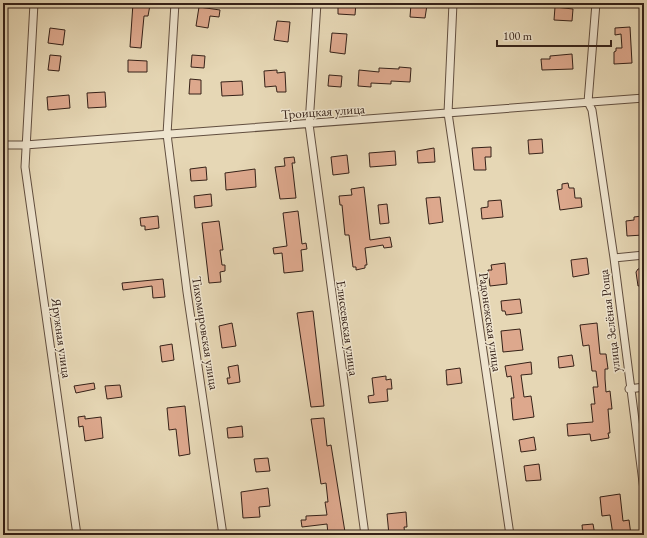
<svg xmlns="http://www.w3.org/2000/svg" width="647" height="538" font-family="'EB Garamond',serif">
<rect width="100%" height="100%" fill="#e6d7b5"/>
<filter id="stains"><feTurbulence type="fractalNoise" baseFrequency=".005" numOctaves="4"/><feColorMatrix values="0 0 0 0 .2 0 0 0 0 .09 0 0 0 0 .02 0 0 0 .5 -.17"/></filter>
<radialGradient id="worn" r=".72"><stop offset=".6" stop-color="#630" stop-opacity="0"/><stop offset="1" stop-color="#630" stop-opacity=".3"/></radialGradient>
<!-- building -->
<path fill="#dda88d" stroke="#352118" d="M133 3 150 5 148 16H144L141 48 130 47Z
M338 3H356L355 15 338 14Z
M411 4 427 5 425 18 410 17Z
M199 7 220 10 219 17 210 16 208 28 196 26Z
M555 7 573 9 572 21 554 20Z
M277 21 290 22 288 42 274 40Z
M630 27 632 63 614 64V52L616 51V48H622L621 34 615 35V28Z
M50 28 65 30 63 45 48 43Z
M332 33 347 34 345 54 330 52Z
M572 54 573 69 542 70 541 59H550V56Z
M50 55 61 56 59 71 48 70Z
M192 55 205 56 204 68 191 67Z
M128 60 147 61V72H128Z
M399 67 411 68 410 82 391 81V84L371 83V87L358 86 359 70 379 72V68L399 69Z
M277 70V73L285 72 286 92H277L276 86 265 87 264 71Z
M329 75 342 76 341 87 328 86Z
M190 79 201 80V94H189Z
M242 81 243 95 222 96 221 82Z
M105 92 106 107 88 108 87 93Z
M69 95 70 108 48 110 47 97Z
M542 139 543 153 529 154 528 140Z
M491 147V157H485L486 170H474L472 148Z
M434 148 435 162 418 163 417 151Z
M395 151 396 165 370 167 369 153Z
M347 155 349 173 333 175 331 157Z
M294 157 295 163H292L296 198 280 199 275 167 285 166 284 158Z
M206 167 207 180 191 181 190 169Z
M255 169 256 187 226 190 225 173Z
M568 183 569 188H574L575 198H581L582 207 560 210 557 190 562 189V184Z
M364 187 370 240 390 237 392 247 384 248 383 245 365 248 367 265H365V268L356 270V267H353L349 235H345L342 205H340L339 196 352 195 351 189Z
M211 194 212 206 195 208 194 196Z
M440 197 443 222 429 224 426 198Z
M501 200 503 217 482 219 481 208 488 207V201Z
M387 204 389 223 380 224 378 205Z
M298 211 302 244 306 243 307 249 301 250 303 271 284 273 282 253 274 254 273 248 287 246 283 213Z
M158 216 159 228 145 230V226H141L140 218Z
M642 216 643 235 627 236 626 221 634 220V217Z
M219 221 223 250H220L222 265H225V271L220 272 221 282 209 283 202 223Z
M587 258 589 274 573 277 571 260Z
M505 263 507 284 490 286 488 270H492L491 265Z
M644 268V285L638 286 636 272 638 269Z
M163 279 165 297 153 298 152 286 123 290 122 283Z
M520 299 522 313 506 315 505 311H502L501 301Z
M313 311 324 406 311 407 297 313Z
M232 323 236 346 222 348 219 326Z
M597 323 600 354H606L608 369H605V379L606 392 610 391 612 409H608L610 433H608L609 438 591 441 590 434 568 436 567 424 593 422 591 404H595L593 387H598L596 371H592L589 345 583 346 580 325Z
M520 329 523 350 503 352 501 331Z
M172 344 174 360 162 362 160 346Z
M572 355 574 366 559 368 558 357Z
M531 362 532 374 521 375 524 397 531 396 534 417 513 420 511 398H514L511 376 507 377 505 366Z
M238 365 240 382 228 384 227 378H230L228 367Z
M460 368 462 383 447 385 446 370Z
M386 376V380L391 379 392 389H387L388 401 369 403 368 396 374 395 372 378Z
M94 383 95 389 76 393 74 386Z
M120 385 122 397 107 399 105 386Z
M185 406 190 454 179 456 176 429 169 430 167 408Z
M85 416V419L101 417 103 438 85 441 83 426 79 427 78 417Z
M324 418 327 446 331 445 345 532 328 534 327 524 302 527 301 520H306V516L327 515 325 502H328L326 483 321 484 311 419Z
M242 426 243 437 228 438 227 428Z
M534 437 536 450 521 452 519 440Z
M268 458 270 471 256 472 254 459Z
M539 464 541 480 526 481 524 466Z
M268 488 270 506 259 507 260 517 243 518 241 492Z
M620 494 623 521 629 520 631 535H613L610 515 602 516 600 497Z
M406 512 407 527H404L405 535H389L387 514Z
M593 524 595 535H583L582 525Z"/>
<g fill="none" stroke-linecap="round" stroke-linejoin="round">
<defs>
<path id="street" d="M34 3 25 167 77 535
M175 3 167 134 187 292 223 535
M317 3 309 124 365 535
M453 3 448 113 510 535
M596 3 588 102 592 110 614 258 644 490
M3 145H25L644 98
M614 258 644 255
M629 389 644 387"/>
</defs>
<!-- street casing -->
<use href="#street" stroke="#614e3f" stroke-width="9"/>
<!-- street -->
<use href="#street" stroke="#efe5cf" stroke-width="7"/>
</g>
<g text-anchor="middle" stroke-width="3" stroke-linejoin="round" paint-order="stroke">
<!-- street labels -->
<g font-size="13" fill="#352118" stroke="#efe5cf">
<text transform="translate(323 111) rotate(-4)" y="5">Троицкая улица</text>
<text transform="translate(609 321) rotate(-97)" y="5">улица Зелёная Роща</text>
<text transform="translate(491 322) rotate(82)" y="5">Радонежская улица</text>
<text transform="translate(348 328) rotate(82)" y="5">Елисеевская улица</text>
<text transform="translate(206 333) rotate(81)" y="5">Тихомировская улица</text>
<text transform="translate(62 338) rotate(82)" y="5">Яружная улица</text>
</g>
</g>
<!-- margin -->
<rect width="647" height="538" fill="none" stroke="#e6d7b5" stroke-width="16"/>
<rect x="4" y="4" width="639" height="530" fill="none" stroke="#352118" stroke-width="2"/>
<rect x="8" y="8" width="631" height="522" fill="none" stroke="#352118"/>
<!-- scale -->
<path d="M497 40v6h114v-6" fill="none" stroke="#352118" stroke-width="2"/>
<text x="503" y="40" font-size="12" fill="#352118" stroke="#efe5cf" stroke-width="3" paint-order="stroke">100 m</text>
<rect width="100%" height="100%" filter="url(#stains)"/>
<rect width="100%" height="100%" fill="url(#worn)"/>
</svg>
